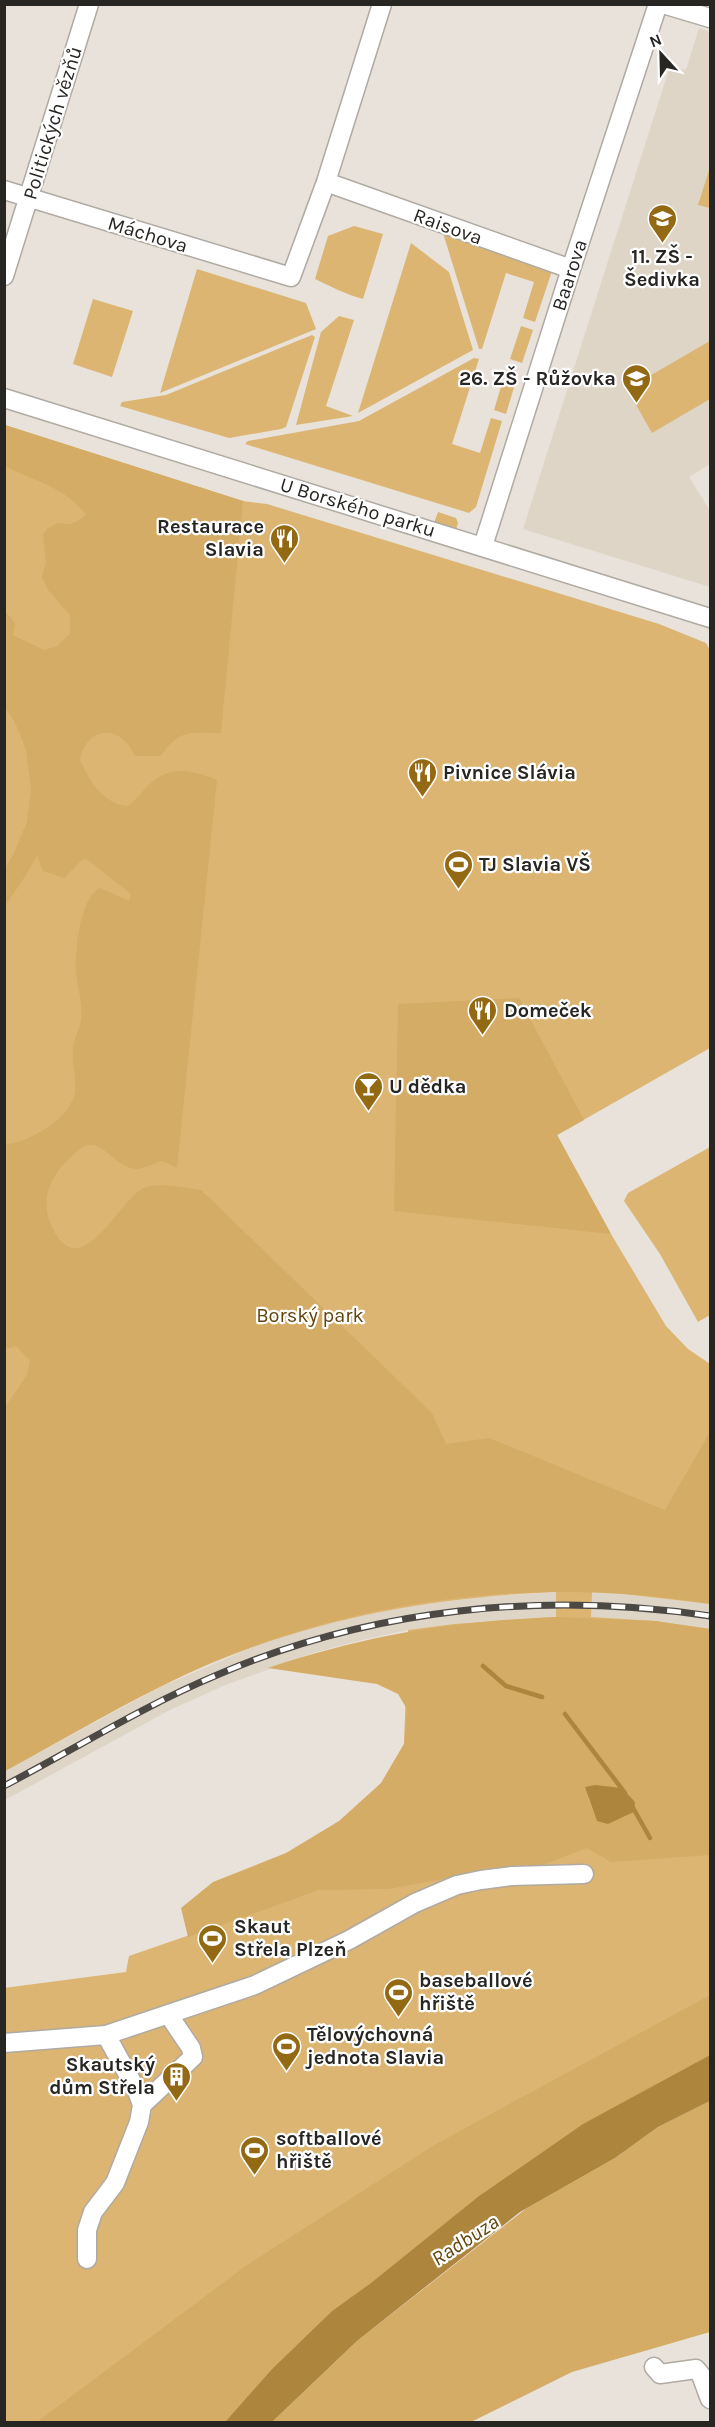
<svg xmlns="http://www.w3.org/2000/svg" width="715" height="2427" font-family="Karla,sans-serif">
<rect width="100%" height="100%" fill="#e8e2da"/>
<!-- built -->
<path fill="#ded5c6" d="M699 28 710 32V464L689 477 710 511V587L523 529 670 66 686 70Z
M556 1592 615 1593 710 1604V1629L655 1621 408 1630 362 1640 313 1653 223 1686 170 1710 5 1800V1771L158 1688 260 1644 306 1629 403 1606 452 1599Z"/>
<!-- green -->
<path fill="#dcb572" d="M710 167V208L698 205Z
M354 226 383 234 363 299C345 294 332 287 315 279L328 236Z
M443 233 553 268 535 322 523 318 534 282 506 273 482 349H479Z
M411 243 449 272 473 350 358 413Z
M197 269 306 303 316 329 160 393Z
M93 299 133 311 112 377 73 364Z
M339 316 354 320 326 406 353 416 296 425 321 332Z
M521 326 533 330 522 363 510 359Z
M312 335 315 337 286 427 281 429 229 438 120 406 122 402 166 395Z
M710 341V399L652 433 627 389Z
M474 358 479 359 452 444 480 453 491 418 502 421 476 507 469 513 245 444 248 441 359 421Z
M503 380 515 384 506 414 494 410Z
M5 425 243 501 267 504 659 624 706 643 710 650V1048L557 1135 611 1234 666 1326 688 1349 710 1364V1604L615 1593 592 1592 591 1617 655 1621 710 1629V2055L641 2093 332 2311 272 2369 225 2422H5L4 1988 126 1972 129 1956 320 1890 404 1744 408 1630 454 1624 556 1617V1592C436 1597 326 1616 214 1662 142 1692 74 1734 5 1771Z
M438 512 456 518 458 523 456 530 434 523Z
M710 1147V1315L698 1322 660 1254 624 1201 628 1193Z"/>
<!-- forest -->
<path fill="#d5ac65" fill-rule="evenodd" d="M5 425 243 501 221 733C191 732 179 729 161 756H135C121 724 87 725 80 760 89 780 104 805 128 806 137 799 142 791 151 783 171 764 194 771 217 780L177 1168 162 1161C154 1163 144 1169 136 1169 116 1167 105 1143 89 1145 82 1146 78 1151 73 1155 51 1174 39 1199 52 1227 80 1287 118 1202 142 1189 158 1181 184 1188 201 1190L432 1413 446 1444 489 1438 665 1510 710 1432V1604C544 1576 368 1597 213 1662 141 1693 73 1734 5 1771V1407L27 1375 30 1361 16 1346 5 1349V1144C28 1144 72 1117 75 1092 77 1077 71 1061 73 1046 75 1037 80 1028 81 1019 83 1004 78 989 76 973 75 951 79 899 100 888L129 901 131 894 88 860 83 859 64 878 43 871 37 856 26 875 5 906V868L14 853 27 822 31 789 26 750 14 720 5 708V611L15 623 13 635 44 650 57 646 70 634V615L48 590 42 577 46 563 43 534 48 528 58 523C71 526 76 523 86 515 66 487 33 481 5 466Z
M519 998 584 1120 557 1135 611 1234 394 1211 398 1004Z
M557 1617 655 1621 710 1629V1855L611 1862 587 1848 537 1867 479 1873 388 1889 320 1890 188 1937 181 1908 213 1882 286 1853 339 1821 381 1783 404 1744 407 1709 398 1694 377 1684 268 1668C368 1635 452 1621 557 1617ZM605 1787 622 1788 634 1812 622 1818 597 1821 588 1798Z
M710 1995V2055L583 2124 485 2191 371 2283 332 2311 272 2369 225 2422H37L247 2265 436 2144Z
M710 2101V2332L572 2372 471 2422H272L357 2341 527 2208 615 2158 658 2127Z"/>
<!-- water -->
<path fill="#ad853d" d="M595 1785 622 1788 635 1802 634 1812 608 1824 597 1821 585 1787Z
M710 2055V2101L658 2127 615 2158 520 2212 357 2341 272 2422H225L272 2369 332 2311 371 2283 479 2196 583 2124Z"/>
<g fill="none" stroke-linecap="round" stroke-linejoin="round">
<!-- stream -->
<path stroke="#ad853d" stroke-width="4.5" d="M483 1666 506 1686 542 1697
M565 1714 625 1793
M632 1806 650 1838"/>
<defs>
<path id="minor" d="M663 4 710 18
M326 182 571 269
M4 190 291 277 326 182 382 4
M4 276 89 4
M4 398 710 618
M483 546 571 269 658 4
M4 2043 106 2035 255 1985 349 1940 415 1903 457 1885 481 1880 512 1876 584 1874
M142 2105 193 2057 191 2048 168 2014
M87 2259V2230L93 2212 115 2183 139 2122 142 2105 137 2091 106 2035
M654 2367 660 2374 696 2369 701 2375 710 2399"/>
</defs>
<!-- minor casing -->
<use href="#minor" stroke="#afaaa2" stroke-width="21"/>
<!-- minor -->
<use href="#minor" stroke="#fff" stroke-width="18"/>
<defs>
<path id="rail" d="M4 1786C75 1749 143 1706 217 1675 372 1608 544 1591 710 1616"/>
</defs>
<!-- rail casing -->
<use href="#rail" stroke="#4c4945" stroke-width="7"/>
<!-- rail -->
<use href="#rail" stroke="#fff" stroke-width="4.5" stroke-dasharray="14" stroke-linecap="butt"/>
</g>
<!-- icons -->
<defs>
<symbol id="school-pin" viewBox="-11 -11 22 30"><path d="M0 17L-7.5 6A9.5 9.5 0 1 1 7.5 6Z" fill="#936a13" stroke="#fff"/><path d="M0-5L7-2L0 1L-7-2ZM-4 1L0 2.5L4 1V4Q0 6-4 4Z" fill="#fff"/></symbol>
<symbol id="restaurant-pin" viewBox="-11 -11 22 30"><path d="M0 17L-7.5 6A9.5 9.5 0 1 1 7.5 6Z" fill="#936a13" stroke="#fff"/><path d="M-5-6h1v4h1v-4h1v4h1v-4h1v5L-1.5 .5V6h-2V.5L-5-1ZM5-6V6H3V1.5H1.5Q1.5-4 5-6Z" fill="#fff"/></symbol>
<symbol id="stadium-pin" viewBox="-11 -11 22 30"><path d="M0 17L-7.5 6A9.5 9.5 0 1 1 7.5 6Z" fill="#936a13" stroke="#fff"/><path d="M0-5a6.5 5 0 1 0 0 10a6.5 5 0 1 0 0-10ZM-3.5-1.8h7v3.6h-7Z" fill="#fff"/></symbol>
<symbol id="bar-pin" viewBox="-11 -11 22 30"><path d="M0 17L-7.5 6A9.5 9.5 0 1 1 7.5 6Z" fill="#936a13" stroke="#fff"/><path d="M-6-5H6L.8 .8V4.5H3.5V6h-7V4.5H-.8V.8Z" fill="#fff"/></symbol>
<symbol id="building-pin" viewBox="-11 -11 22 30"><path d="M0 17L-7.5 6A9.5 9.5 0 1 1 7.5 6Z" fill="#936a13" stroke="#fff"/><path d="M-4-6H4V6H1V3H-1V6H-4ZM-2.5-4.3h1.7v1.8h-1.7ZM.8-4.3h1.7v1.8H.8ZM-2.5-1h1.7V.8h-1.7ZM.8-1h1.7V.8H.8Z" fill="#fff"/></symbol>
</defs>
<g fill-rule="evenodd">
<use href="#school-pin" x="646" y="202" width="33" height="45"/>
<use href="#school-pin" x="620" y="362" width="33" height="45"/>
<use href="#restaurant-pin" x="268" y="522" width="33" height="45"/>
<use href="#restaurant-pin" x="406" y="756" width="33" height="45"/>
<use href="#stadium-pin" x="442" y="848" width="33" height="45"/>
<use href="#restaurant-pin" x="466" y="994" width="33" height="45"/>
<use href="#bar-pin" x="352" y="1070" width="33" height="45"/>
<use href="#stadium-pin" x="196" y="1922" width="33" height="45"/>
<use href="#stadium-pin" x="382" y="1976" width="33" height="45"/>
<use href="#stadium-pin" x="270" y="2030" width="33" height="45"/>
<use href="#building-pin" x="160" y="2060" width="33" height="45"/>
<use href="#stadium-pin" x="238" y="2134" width="33" height="45"/>
</g>
<g text-anchor="middle" stroke-width="4.5" stroke-linejoin="round" paint-order="stroke">
<!-- street labels -->
<g font-size="20" fill="#282623" stroke="#fff">
<text transform="translate(52 123) rotate(-73)" y="7">Politických vězňů</text>
<text transform="translate(448 226) rotate(20)" y="7">Raisova</text>
<text transform="translate(148 234) rotate(17)" y="7">Máchova</text>
<text transform="translate(569 275) rotate(-72)" y="7">Baarova</text>
<text transform="translate(358 507) rotate(17)" y="7">U Borského parku</text>
</g>
<!-- poi labels -->
<g font-size="20" font-weight="bold" fill="#282623" stroke="#fff" text-anchor="start">
<text x="662" y="263" text-anchor="middle">11. ZŠ -<tspan x="662" dy="23">Šedivka</tspan></text>
<text x="616" y="385" text-anchor="end">26. ZŠ - Růžovka</text>
<text x="264" y="533" text-anchor="end">Restaurace<tspan x="264" dy="23">Slavia</tspan></text>
<text x="443" y="779">Pivnice Slávia</text>
<text x="479" y="871">TJ Slavia VŠ</text>
<text x="504" y="1017">Domeček</text>
<text x="389" y="1093">U dědka</text>
<text x="234" y="1933">Skaut<tspan x="234" dy="23">Střela Plzeň</tspan></text>
<text x="419" y="1987">baseballové<tspan x="419" dy="23">hřiště</tspan></text>
<text x="307" y="2041">Tělovýchovná<tspan x="307" dy="23">jednota Slavia</tspan></text>
<text x="155" y="2071" text-anchor="end">Skautský<tspan x="155" dy="23">dům Střela</tspan></text>
<text x="276" y="2145">softballové<tspan x="276" dy="23">hřiště</tspan></text>
</g>
<!-- park labels -->
<g font-size="20" fill="#61450c" stroke="#fff">
<text x="310" y="1322">Borský park</text>
</g>
<!-- water labels -->
<g font-size="21" font-style="italic" fill="#61450c" stroke="#fff">
<text transform="translate(465 2240) rotate(-33)" y="7">Radbuza</text>
</g>
</g>
<!-- border -->
<rect width="715" height="2427" fill="none" stroke="#282623" stroke-width="12"/>
<!-- north arrow -->
<g transform="translate(661 54) rotate(338)" stroke="#ffffff" stroke-width="4.5" paint-order="stroke">
<path d="M0-4.5L10 22L0 15L-10 22Z" fill="#282623"/>
<text y="-9" font-size="16" font-weight="bold" text-anchor="middle" fill="#282623">N</text>
</g>
</svg>
